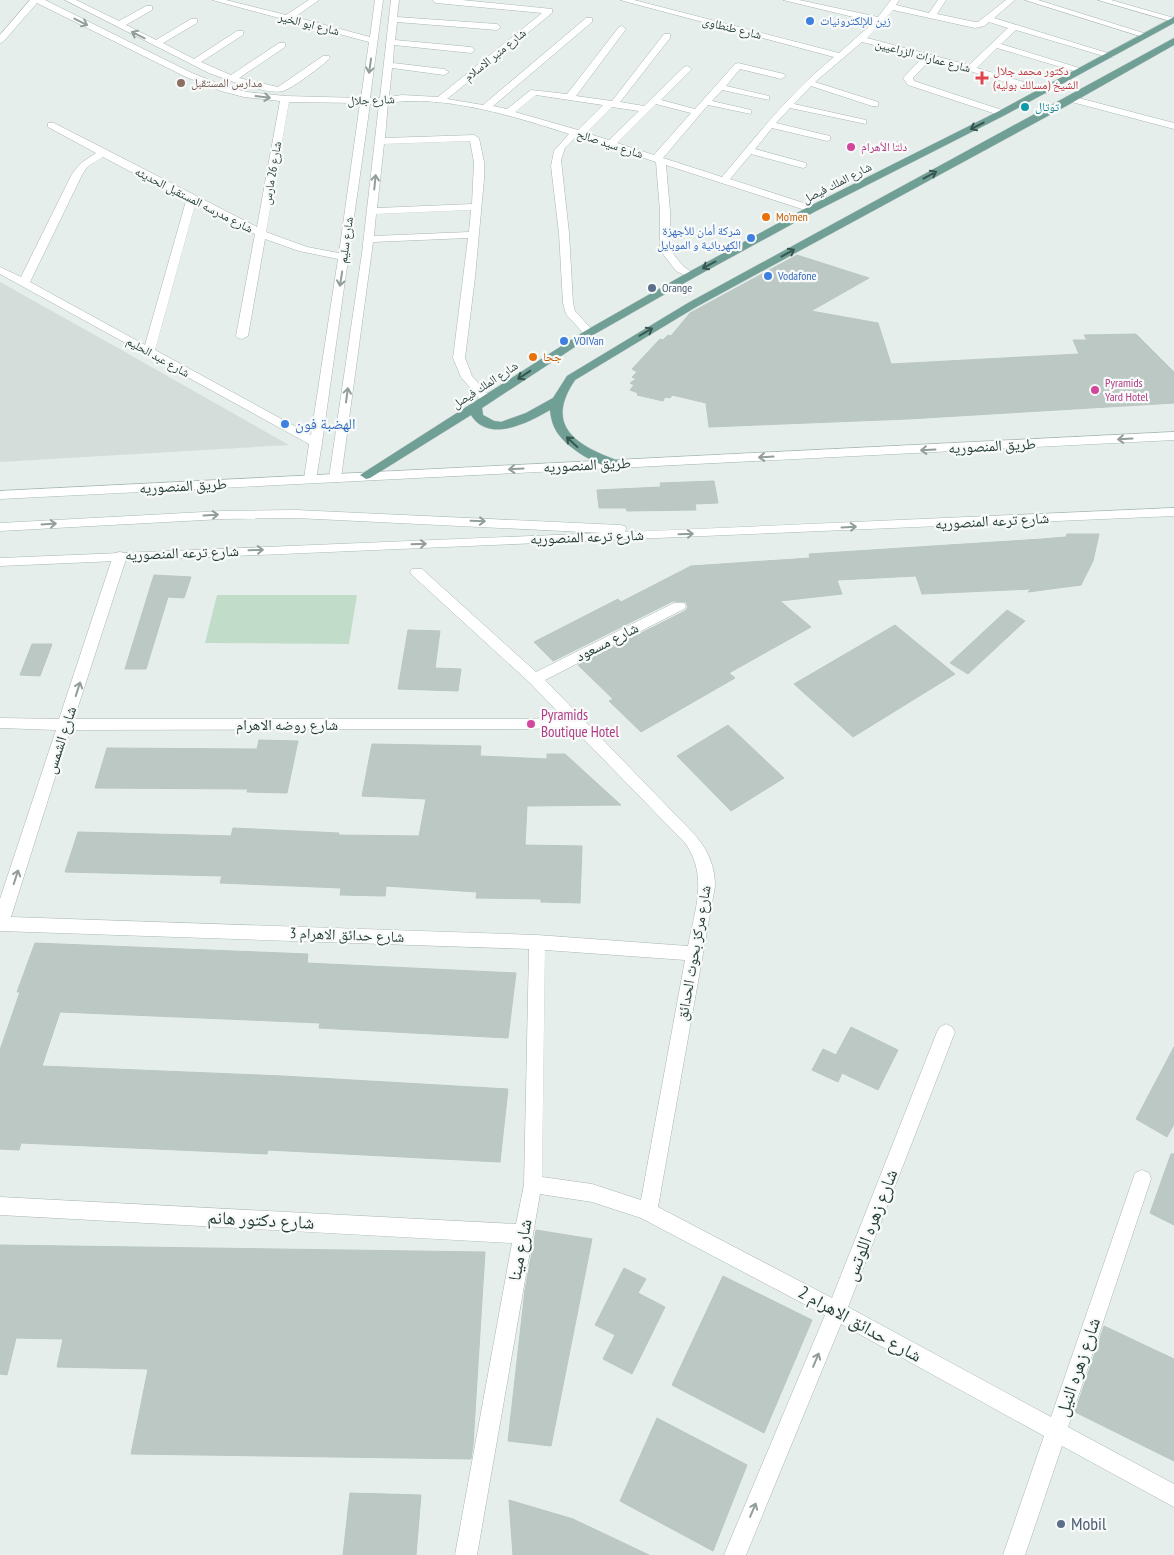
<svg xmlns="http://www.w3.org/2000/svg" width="1174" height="1555" font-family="'PT Sans Narrow','Noto Naskh Arabic',sans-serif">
<rect width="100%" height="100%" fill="#e6eeeb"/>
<!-- built -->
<path fill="#d4ddda" d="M0 282 118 348 289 445 0 462Z"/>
<!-- green -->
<path fill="#c1ddca" d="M217 595H357L349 644 205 643Z"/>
<!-- building -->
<path fill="#bcc8c4" stroke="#b9c7c2" d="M797 255 869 278 811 311 878 323 891 364 1079 354 1073 340H1087L1084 335 1136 334 1174 372V403L908 419 709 427 706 403 672 395 670 398 665 397 663 401 637 395 638 393 630 390 634 385 630 383 636 379 632 377 637 372 632 369 660 339 663 340 668 335 671 336 690 313Z
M714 481 718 503 695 504 696 510 627 511 626 508H599L597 490 661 487 660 483Z
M1067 534H1099L1093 561 1081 585 1028 592 1031 589 922 594 916 576 837 580 842 594 780 601 811 627 729 673 735 678 641 732 609 701 613 699 578 665 685 611 688 607 686 602 673 601 553 661 534 642 618 599 621 602 691 566 810 558 809 554 1042 539 1066 537Z
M154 575 191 577 184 598 168 597 146 669H125Z
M1007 610 1025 621 968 674 950 663Z
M895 625 955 674 853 737 794 684Z
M408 630 440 631 435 668 461 669 458 691 398 689Z
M32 644H52L40 676 20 675Z
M728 725 784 778 731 811 677 756Z
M259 740 298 741 287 793 247 792 248 789 95 788 107 748 257 749Z
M372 744 481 746 480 756 547 759V754H565L621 805 527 806 525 845 582 846 580 903 541 902V899L476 898 477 892 386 886 385 896 340 895 341 888 220 883 222 876 65 872 78 832 231 836 233 828 339 833 338 835 419 836 426 799 362 796Z
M35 943 308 954 307 963 516 973 508 1038 319 1028 320 1023 60 1012 42 1066 283 1076 508 1089 500 1162 268 1150 267 1154 21 1143 19 1150 0 1149V1050L20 992H17Z
M851 1027 898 1050 878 1090 842 1073 838 1082 812 1070 823 1049 836 1055Z
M1174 1047V1124L1167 1137 1136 1119Z
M1171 1154H1174V1225L1150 1213Z
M536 1230 592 1239 551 1446 508 1441 525 1290Z
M0 1245 485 1252 473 1445 471 1459 131 1454 148 1369 57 1367 63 1339 16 1338 7 1375 0 1374Z
M624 1268 646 1279 638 1293 665 1307 632 1374 603 1359 615 1335 595 1325Z
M723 1276 812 1320 764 1433 672 1385Z
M1104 1326 1174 1359V1461L1075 1412Z
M657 1418 747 1465 713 1551 620 1501Z
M350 1493 421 1495 416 1555H343Z
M509 1500 573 1519 649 1555H513Z"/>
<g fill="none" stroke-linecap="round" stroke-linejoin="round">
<defs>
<path id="street" d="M30 0H45L192 73 227 87 247 92 285 96 361 98 369 42 212 0H226L286 15 309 0H319L295 17 370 37 375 0H383L370 98H380L391 0H399L397 17 497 24 501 27 497 30 397 22 395 40 471 47 475 50 471 53 394 45 393 63 444 69 449 72 444 75 392 68 389 97 402 95 438 97 542 13 436 3 432 0H462L552 9V13L447 99 483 105 586 18H592V22L493 106 507 109 531 90 567 94 619 27 622 26 626 29 576 96 612 101 664 34H670V38L620 102 644 106 684 67 687 66 692 69 661 100 695 109 735 64 738 63 784 74 786 76 781 79 740 69 726 86 769 96V100L722 90 712 101 751 110V114L708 105 663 158 722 177C757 135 791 92 834 57L620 0H634L839 53 874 22 783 0H799L878 17 891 0H899L896 5 929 13 938 0H946L937 14 975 22H978L1006 0H1015L994 18 1114 55 1113 57H1107L1016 30 1001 44 1086 70 1081 73 997 48 977 68 1047 89V93H1041L931 59 913 78 914 81 1005 111V115L1002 116 908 85 903 78 923 57 862 42 815 82 878 102V106H872L811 86 794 104 866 120V124L790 108 776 123 830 136V140L827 141 772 128 755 149 806 163V167L803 168 751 154 730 179 816 207V211H808L666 165 670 211V250L684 267 696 275 691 278 676 271 660 250V211L656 162 577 136 565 148 561 160 569 233 573 303 575 311 595 333 589 336 585 335 566 314 563 303 559 233 551 166 554 151 569 134C517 117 443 94 388 103L385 138 474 135 479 138 484 162V179L475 277 465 358 472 376 493 400 487 404 483 403 461 377 453 358 468 238 373 242 341 478 335 482 329 478 362 253 379 104H370L322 443 316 479 310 483 304 479 309 444 0 274V267L21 277 72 174 81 163 96 153 48 127V123H54L257 227 280 101 244 97 221 91 186 77 37 3 3 42 0 43V35ZM893 10 975 28 984 26 989 22 1008 28 969 65 867 38ZM536 95 603 105 578 130 515 112ZM289 102 360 103 339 253 307 247 266 232ZM656 104 691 113 654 155 617 143ZM612 107 639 111 609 140 586 133ZM470 141 474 162 472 204 377 208 384 144ZM103 157 186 201 145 345 30 282 82 175 87 167ZM195 205 255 234 236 336 238 338 242 339 248 336 265 239 299 251 338 259 311 435 155 350ZM471 210 469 232 374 236 376 214Z
M65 0H76L119 21 146 6H152V10L126 25 156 40 191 19H197V23L163 43 194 59 237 31H243V35L201 62 231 75 279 43H285V47L239 78 278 87 323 56H329L330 58C325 64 290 90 283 91 268 95 224 79 209 73Z
M1025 0H1038L1150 35 1143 37Z
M1098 0H1111L1174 18V22Z
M1071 96 1174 123V129L1068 101 1066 99Z
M120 552 125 553 127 556 74 719H531L562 716 530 683 412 575 410 572 412 569H422L536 672 674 603H684L686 606 684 609 545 680 696 836C708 851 715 866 715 886L658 1207 832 1298 937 1032 940 1027 946 1024 952 1027 955 1032 848 1307 1051 1417 1133 1179 1135 1173 1142 1170 1149 1173 1151 1179 1068 1427 1174 1484V1507L1062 1446 1025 1555H1003L1044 1436 841 1324 746 1555H724L825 1315 641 1218 592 1202 540 1194 477 1555H455L512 1243 0 1215V1197L516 1224 524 1185 529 949 0 931V899L56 730 0 728V718L59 719 113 556 115 553ZM572 727 686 844C708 877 695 910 688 946L537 935 11 917 70 730 531 729ZM545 950 685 960 641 1200 592 1184 542 1177Z"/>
<path id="secondary" d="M1174 432V440L0 499V491Z
M1174 508V516L0 566V558L603 533 296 518 222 519 0 531V523L222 511 296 510 620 525 625 526 626 529 625 532Z"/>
<path id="primary" d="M1174 17V23L1005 115 816 211 695 277 593 335 482 408 483 415 494 421 501 422 526 413 553 398 567 376 688 303 1174 38V45L1068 105 696 307 575 380C543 427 578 446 619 461L621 464 619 467C603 471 568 448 559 435 553 427 551 419 550 410 529 422 489 444 471 415L370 478 366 479 360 475 585 331 687 273 808 207 999 111Z"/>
</defs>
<!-- street casing -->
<use href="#street" stroke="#a9b6b2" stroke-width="1"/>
<!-- secondary casing -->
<use href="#secondary" stroke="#a5b8b3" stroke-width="1"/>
<!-- primary casing -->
<use href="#primary" stroke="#c2c9c8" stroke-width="1"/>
<!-- street -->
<use href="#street" fill="#fff" fill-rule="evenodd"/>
<!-- secondary -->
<use href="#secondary" fill="#fff" fill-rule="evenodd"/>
<!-- primary -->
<use href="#primary" fill="#6f9f95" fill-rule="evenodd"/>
</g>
<!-- one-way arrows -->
<defs><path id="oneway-shaft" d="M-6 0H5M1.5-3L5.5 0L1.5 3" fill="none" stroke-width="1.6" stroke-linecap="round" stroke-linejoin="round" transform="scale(1.25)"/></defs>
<g stroke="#929e9c">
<use href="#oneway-shaft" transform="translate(81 22) rotate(27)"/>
<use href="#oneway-shaft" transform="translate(138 35) rotate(-153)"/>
<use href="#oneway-shaft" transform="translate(370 66) rotate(98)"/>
<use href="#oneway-shaft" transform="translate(263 97) rotate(7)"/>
<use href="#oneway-shaft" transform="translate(375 182) rotate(-84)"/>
<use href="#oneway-shaft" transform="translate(341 279) rotate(99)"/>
<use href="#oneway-shaft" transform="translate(347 395) rotate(-82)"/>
<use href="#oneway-shaft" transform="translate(1125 439) rotate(177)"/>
<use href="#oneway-shaft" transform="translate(928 450) rotate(177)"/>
<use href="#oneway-shaft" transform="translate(766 457) rotate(177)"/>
<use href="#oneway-shaft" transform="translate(516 469) rotate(177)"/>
<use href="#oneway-shaft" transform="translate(211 515) rotate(-3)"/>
<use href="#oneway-shaft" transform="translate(478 521) rotate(2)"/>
<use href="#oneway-shaft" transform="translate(49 524) rotate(-4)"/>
<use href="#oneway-shaft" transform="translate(849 527) rotate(-3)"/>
<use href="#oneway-shaft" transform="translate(686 534) rotate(-2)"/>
<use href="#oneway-shaft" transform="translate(419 544) rotate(-2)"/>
<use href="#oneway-shaft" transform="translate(256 550) rotate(-2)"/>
<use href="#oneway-shaft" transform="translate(78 689) rotate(-72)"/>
<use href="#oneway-shaft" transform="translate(16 877) rotate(-72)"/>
<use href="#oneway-shaft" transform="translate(816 1360) rotate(-67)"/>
<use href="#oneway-shaft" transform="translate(753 1510) rotate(-67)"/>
</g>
<g stroke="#385650">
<use href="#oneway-shaft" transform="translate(977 126) rotate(153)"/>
<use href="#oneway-shaft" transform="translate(930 175) rotate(-28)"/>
<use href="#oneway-shaft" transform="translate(788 253) rotate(-29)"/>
<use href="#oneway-shaft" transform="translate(709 265) rotate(152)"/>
<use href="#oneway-shaft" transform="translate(646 332) rotate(-30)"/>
<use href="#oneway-shaft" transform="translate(524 375) rotate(147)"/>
<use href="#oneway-shaft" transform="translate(572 442) rotate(-137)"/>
</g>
<!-- markers -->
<g fill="#3f7fe0" stroke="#f7faf9" stroke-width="2">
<circle cx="810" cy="21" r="5"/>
<circle cx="751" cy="238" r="5"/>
<circle cx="768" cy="276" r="5"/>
<circle cx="564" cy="341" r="5"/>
<circle cx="285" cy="424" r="5"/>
</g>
<path fill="#e0444e" stroke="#f7faf9" stroke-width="2" d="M979.5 70.5h5v5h5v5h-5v5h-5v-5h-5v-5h5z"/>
<circle fill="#8d6e63" stroke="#f7faf9" stroke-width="2" cx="181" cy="83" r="5"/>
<circle fill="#0f9aa8" stroke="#f7faf9" stroke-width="2" cx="1025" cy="107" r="5"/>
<g fill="#d1479c" stroke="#f7faf9" stroke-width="2">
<circle cx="851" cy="147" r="5"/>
<circle cx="1095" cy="390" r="5"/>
<circle cx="531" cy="724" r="5"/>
</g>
<g fill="#e8710a" stroke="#f7faf9" stroke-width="2">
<circle cx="766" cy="217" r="5"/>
<circle cx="533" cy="357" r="5"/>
</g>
<g fill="#5c6f8a" stroke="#f7faf9" stroke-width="2">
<circle cx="652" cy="288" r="5"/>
<circle cx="1061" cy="1524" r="5"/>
</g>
<g text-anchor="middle" stroke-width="4.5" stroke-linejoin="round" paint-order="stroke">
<!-- far-shop labels -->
<g font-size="12" fill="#366cbe" stroke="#f7faf9" text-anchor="start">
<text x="820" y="25">زين للإلكترونيات</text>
<text x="741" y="235" text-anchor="end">شركة أمان للأجهزة<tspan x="741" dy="14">الكهربائية و الموبايل</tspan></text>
<text x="778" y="280">Vodafone</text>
<text x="574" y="345">VOIVan</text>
</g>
<!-- far-street labels -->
<g font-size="12" fill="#263e39" stroke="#f7faf9">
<text transform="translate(309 24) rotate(14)" y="4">شارع ابو الخير</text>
<text transform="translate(732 28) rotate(14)" y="4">شارع طنطاوى</text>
<text transform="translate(495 55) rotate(-39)" y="4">شارع منبر الاسلام</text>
<text transform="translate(923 56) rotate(15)" y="4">شارع عمارات الزراعيين</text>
<text transform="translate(371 100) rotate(-2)" y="4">شارع جلال</text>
<text transform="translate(610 144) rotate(18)" y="4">شارع سيد صالح</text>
<text transform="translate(272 173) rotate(-80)" y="4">شارع 26 مارس</text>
<text transform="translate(837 183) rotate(-27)" y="4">شارع الملك فيصل</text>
<text transform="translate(194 200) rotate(27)" y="4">شارع مدرسه المستقبل الحديثه</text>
<text transform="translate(346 240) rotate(-82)" y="4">شارع سليم</text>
<text transform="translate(158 357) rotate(29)" y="4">شارع عبد الحليم</text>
<text transform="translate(485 385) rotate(-33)" y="4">شارع الملك فيصل</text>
</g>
<!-- far-health labels -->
<g font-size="12" fill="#be3a42" stroke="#f7faf9" text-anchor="start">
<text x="993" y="75">دكتور محمد جلال<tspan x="993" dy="14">الشيخ (مسالك بوليه)</tspan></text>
</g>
<!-- far-education labels -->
<g font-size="12" fill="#785e54" stroke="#f7faf9" text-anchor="start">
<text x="191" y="87">مدارس المستقبل</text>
</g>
<!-- far-culture labels -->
<g font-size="12" fill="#0d838f" stroke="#f7faf9" text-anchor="start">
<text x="1035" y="111">توتال</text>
</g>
<!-- far-hotel labels -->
<g font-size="12" fill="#b23c85" stroke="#f7faf9" text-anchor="start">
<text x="861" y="151">دلتا الأهرام</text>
<text x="1105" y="387">Pyramids<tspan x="1105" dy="14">Yard Hotel</tspan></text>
</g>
<!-- far-food labels -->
<g font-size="12" fill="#c56008" stroke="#f7faf9" text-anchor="start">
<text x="776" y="221">Mo'men</text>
<text x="543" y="361">جحا</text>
</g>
<!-- far-service labels -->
<g font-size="12" fill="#4e5e75" stroke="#f7faf9" text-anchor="start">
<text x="662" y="292">Orange</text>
</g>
<!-- shop labels -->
<g font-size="15" fill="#366cbe" stroke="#f7faf9" text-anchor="start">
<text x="295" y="429">الهضبة فون</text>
</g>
<!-- street labels -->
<g font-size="15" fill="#263e39" stroke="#f7faf9">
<text transform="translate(992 446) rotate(-3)" y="5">طريق المنصوريه</text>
<text transform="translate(587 465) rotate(-3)" y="5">طريق المنصوريه</text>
<text transform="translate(183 486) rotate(-3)" y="5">طريق المنصوريه</text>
<text transform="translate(992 521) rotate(-3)" y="5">شارع ترعه المنصوريه</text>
<text transform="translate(587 537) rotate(-2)" y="5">شارع ترعه المنصوريه</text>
<text transform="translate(182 553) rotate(-2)" y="5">شارع ترعه المنصوريه</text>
<text transform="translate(607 642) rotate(-27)" y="5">شارع مسعود</text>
<text x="287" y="730">شارع روضه الاهرام</text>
<text transform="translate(61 740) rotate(-72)" y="5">شارع الشمس</text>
<text transform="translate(347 935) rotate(2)" y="5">شارع حدائق الاهرام 3</text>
<text transform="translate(694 953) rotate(-80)" y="5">شارع مركز بحوث الحدائق</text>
</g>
<!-- hotel labels -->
<g font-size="15" fill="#b23c85" stroke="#f7faf9" text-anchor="start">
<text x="541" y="720">Pyramids<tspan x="541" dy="17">Boutique Hotel</tspan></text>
</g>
<!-- near-street labels -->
<g font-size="18" fill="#263e39" stroke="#f7faf9">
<text transform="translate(261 1220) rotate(3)" y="6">شارع دكتور هانم</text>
<text transform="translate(871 1225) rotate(-69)" y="6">شارع زهره اللوتس</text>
<text transform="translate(520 1250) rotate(-79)" y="6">شارع مينا</text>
<text transform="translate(860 1324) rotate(29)" y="6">شارع حدائق الاهرام 2</text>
<text transform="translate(1078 1367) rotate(-71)" y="6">شارع زهره النيل</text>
</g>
<!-- near-service labels -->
<g font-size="18" fill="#4e5e75" stroke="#f7faf9" text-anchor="start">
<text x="1071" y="1530">Mobil</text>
</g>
</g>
</svg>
